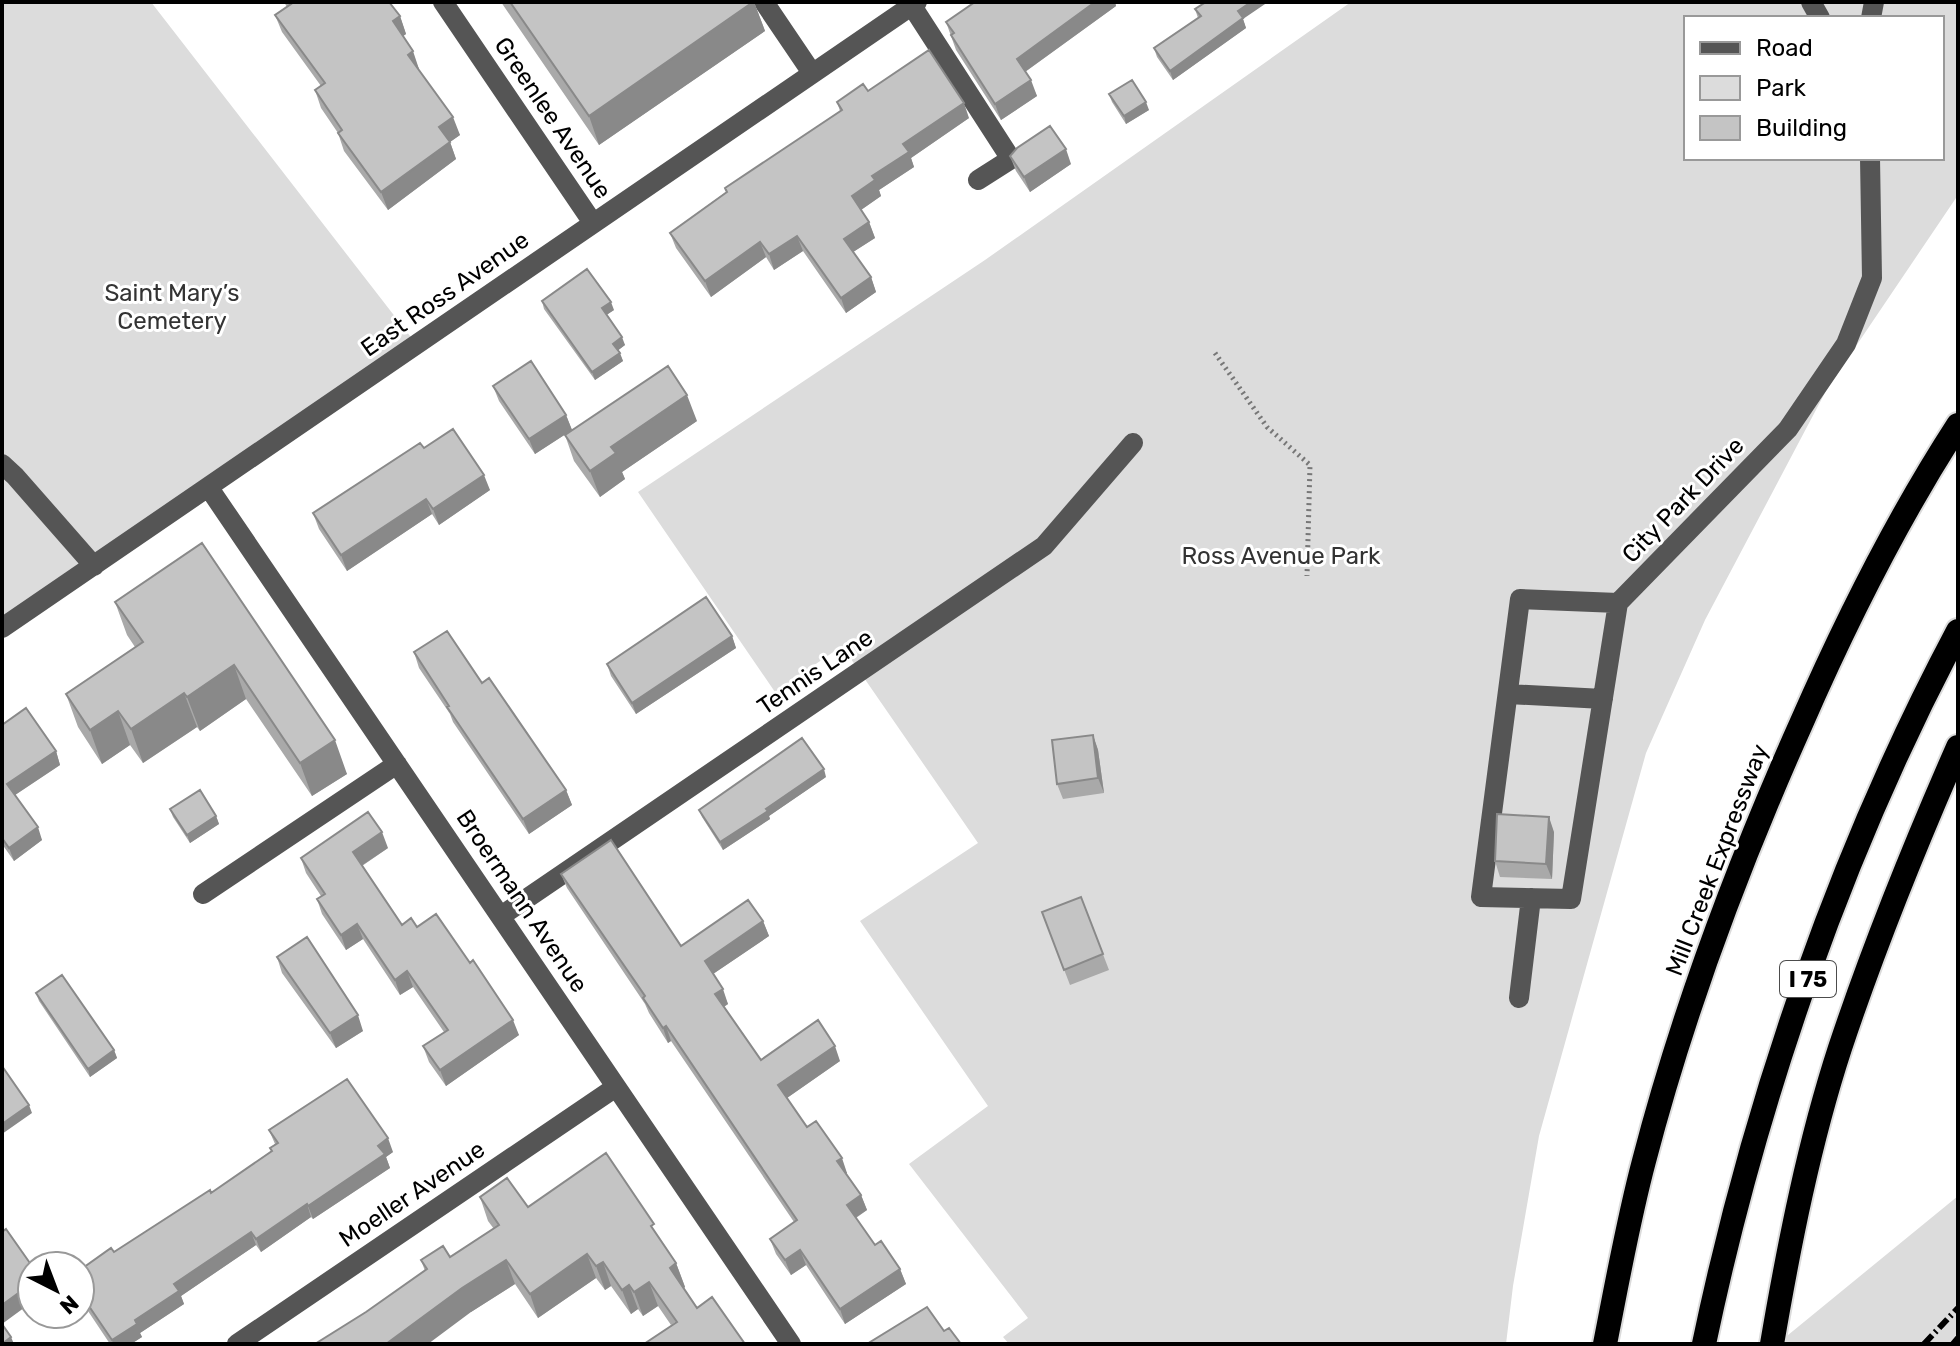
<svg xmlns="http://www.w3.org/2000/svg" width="1960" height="1346" font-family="Rubik,sans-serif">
<rect width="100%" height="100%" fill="#fff"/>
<!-- green -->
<path fill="#dcdcdc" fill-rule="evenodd" d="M2 2H151L417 345 2 628Z
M1351 2H1958V195L1827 389 1705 620 1646 753 1539 1136 1513 1286 1506 1344H1009L1003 1337 1028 1318 909 1164 988 1106 860 921 978 843 842 646 775 692 638 492 985 260ZM1686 18H1942V158H1686Z
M1958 1196V1344H1777Z"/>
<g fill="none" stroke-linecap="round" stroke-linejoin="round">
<defs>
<path id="highway" d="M1605 1344C1617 1283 1628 1221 1644 1161 1683 1011 1738 865 1801 724 1846 621 1897 519 1958 425
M1704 1344C1755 1100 1841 851 1958 631
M1772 1344C1789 1245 1809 1143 1840 1048 1874 946 1915 845 1958 747"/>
</defs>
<!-- highway casing -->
<use href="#highway" stroke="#dbdbdb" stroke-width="28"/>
<!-- path -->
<path stroke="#777" stroke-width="5" stroke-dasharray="2 4" stroke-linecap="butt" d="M1215 353 1267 427 1310 465 1307 576"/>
<!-- minor -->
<path stroke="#555" stroke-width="20" d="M443 2 593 223
M764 2 812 73
M1811 2 1820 18
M912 6 1011 159 978 180
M1871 18 1874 2
M2 464 15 476 94 566
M209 488 791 1344
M1618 603 1520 599 1481 897 1571 899 1618 603 1788 429 1846 344 1872 278 1870 158
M2 628 917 2
M1508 694 1603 699
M203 894 397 764
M501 916 1044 546 1133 443
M1519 998 1531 898
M237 1344 616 1087"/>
<!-- highway -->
<use href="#highway" stroke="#000" stroke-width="24"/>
<!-- rail -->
<path stroke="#000" stroke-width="6" stroke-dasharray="12 4 2 4" stroke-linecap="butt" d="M1924 1344 1958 1308
M1953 1344 1958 1338"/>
</g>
<!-- wall -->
<path fill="#a9a9a9" d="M284 2H389L400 16 406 34 403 36 419 69 418 70 460 135 450 142 456 159 388 210 344 151 338 133 321 108 315 90 321 86 282 32 275 15 287 7Z
M501 2H754L765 31 599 145Z
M975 2H1115L1116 6 1025 72 1037 96 1001 120 956 50 946 22Z
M1195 9 1243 19 1246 28 1173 80 1157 57 1154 48 1198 18Z
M868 91 969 118 911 158 914 167 879 190 881 196 861 210 869 222 875 238 853 252 871 277 876 292 846 313 803 251 774 270 766 257 711 297 676 248 670 233 726 192 725 188 840 111 837 102Z
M1109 94 1149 110 1126 124 1112 102Z
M1010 156 1071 164 1030 192 1016 171Z
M542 301 614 310 606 315 625 345 618 350 623 361 595 380 544 309Z
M493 386 566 415 572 430 535 454 499 401Z
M697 421 622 472 625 479 600 497 574 461 565 435Z
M424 448 490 490 439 525 432 514 347 571 319 529 313 513Z
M202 543 347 774 312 796 246 699 200 731 197 727 143 763 130 745 102 764 78 727 66 694 135 647 127 635 115 602Z
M732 636 736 648 636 714 611 676 607 664Z
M414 652 482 683 566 790 572 805 529 834 453 722 450 714 419 668Z
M2 725 56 751 60 765 15 795 42 840 14 861 2 844Z
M1093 735 1098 750 1104 793 1063 799 1057 784Z
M826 777 769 816 770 819 723 850 702 817 699 810Z
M170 809 216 816 219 824 190 843 173 817Z
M1554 832 1552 879 1500 877 1495 861Z
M388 848 362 866 402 925 417 927 519 1035 446 1086 429 1062 423 1046 444 1032 413 987 400 995 363 939 346 950 322 914 317 899 321 896 306 873 301 858Z
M561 874 681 946 763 921 769 936 713 974 728 1004 724 1007 761 1060 840 1061 787 1098 807 1127 847 1173H846L861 1195 867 1210 856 1218 875 1245 900 1269 906 1284 845 1324 806 1265 791 1275 776 1254 770 1239 794 1222 671 1041 668 1043 649 1013 645 1004 567 888Z
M1081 897 1109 970 1070 985 1042 912Z
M277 957 363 1031 336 1048 282 973Z
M36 993 114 1050 117 1058 90 1077 39 1001Z
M269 1130 393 1152 386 1157 390 1168 313 1219 311 1217 261 1252 256 1245 181 1296 184 1304 140 1333 142 1337 131 1344H110L80 1299V1270L114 1252 211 1193 271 1151 270 1148 275 1144Z
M480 1197 528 1207 659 1237 676 1263 685 1287 684 1288 697 1308 671 1325 658 1306 643 1316 638 1309 631 1314 611 1286 605 1290 596 1278 538 1318 515 1284 471 1312H366L425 1271 421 1260 450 1257 494 1229 488 1221Z"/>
<!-- shaded-wall -->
<path fill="#898989" d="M754 2 765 31 599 145 589 116Z
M1095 2H1115L1116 6 1022 74 1017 59Z
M1251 2H1268L1243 19 1246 28 1173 80 1170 71 1238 11Z
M400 16 406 34 399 39 393 21Z
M413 51 419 69 414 73 408 55Z
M1031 80 1037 96 1001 120 995 104Z
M1146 102 1149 110 1126 124 1124 116Z
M964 103 969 118 911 158 914 167 879 190 881 196 858 212 852 196 903 144Z
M453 117 460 135 450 142 456 159 388 210 381 192 439 127Z
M1066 149 1071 164 1030 192 1024 177Z
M869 222 875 238 850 254 844 239Z
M797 236 803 251 774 270 769 254Z
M760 242 766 257 711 297 705 281Z
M871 277 876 292 846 313 841 298Z
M611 302 614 310 605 316 602 308Z
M622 337 625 345 616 352 613 344Z
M620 353 623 361 595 380 592 372Z
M687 395 697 421 622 472 625 479 600 497 590 471 611 447Z
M566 415 572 430 535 454 529 439Z
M484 475 490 490 439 525 433 509Z
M426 499 432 514 347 571 341 555Z
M732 636 736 648 636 714 632 703Z
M234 665 246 699 200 731 187 697Z
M184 693 197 727 143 763 131 729Z
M118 711 130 745 102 764 90 730Z
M1093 735 1098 750 1104 793 1098 778Z
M335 740 347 774 312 796 300 763Z
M56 751 60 765 12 797 7 784Z
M824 769 826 777 769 816 770 819 723 850 720 842Z
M566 790 572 805 529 834 523 819Z
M216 816 219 824 190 843 187 835Z
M1549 817 1554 832 1552 879 1546 864Z
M38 827 42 840 14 861 9 848Z
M382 832 388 848 358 868 353 852Z
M763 921 769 936 710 976 705 961Z
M357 924 363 939 346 950 341 935Z
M407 971 413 987 400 995 395 980Z
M723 989 728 1004 720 1009 715 994Z
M358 1015 363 1031 336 1048 330 1033Z
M513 1020 519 1035 446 1086 440 1070Z
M666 1026 671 1041 668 1043 663 1028Z
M835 1046 840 1061 784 1100 778 1085Z
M114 1050 117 1058 90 1077 88 1069Z
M29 1105 32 1113 2 1134V1124Z
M388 1138 393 1152 386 1157 390 1168 313 1219 308 1206Z
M842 1158 847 1173 843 1176 837 1161Z
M861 1195 867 1210 852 1220 847 1205Z
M307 1204 311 1217 261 1252 256 1239Z
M251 1232 256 1245 181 1296 184 1304 140 1333 142 1337 131 1344H113L112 1340 174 1284Z
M800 1250 806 1265 791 1275 785 1260Z
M587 1254 596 1278 538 1318 530 1294Z
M506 1260 515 1284 471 1312 428 1344H386L462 1288Z
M603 1262 611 1286 605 1290 596 1266Z
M676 1263 685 1287 679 1292 670 1268Z
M900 1269 906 1284 845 1324 840 1309Z
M649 1282 658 1306 643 1316 634 1292Z
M32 1283V1302L2 1324V1305Z
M629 1285 638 1309 631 1314 622 1290Z
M11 1337 14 1344H2Z"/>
<!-- building -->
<path fill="#c4c4c4" stroke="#898989" stroke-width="2" d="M289 2H389L400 16 393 21 413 51 408 55 453 117 439 127 450 142 381 192 338 133 342 130 315 90 325 83 275 15 291 4Z
M510 2H753L589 116Z
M975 2H1095L1017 59 1031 80 995 104 951 35 954 33 946 22Z
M1206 2H1251L1238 11 1243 18 1170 71 1154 48 1201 16 1195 9Z
M929 50 964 103 903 144 909 152 872 176 875 180 852 196 869 222 844 239 871 277 841 298 797 236 769 254 760 242 705 281 670 233 727 192 725 188 842 110 837 102 863 84 868 91Z
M1132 80 1146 102 1124 116 1109 94Z
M1050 126 1066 149 1024 177 1010 156 1017 148Z
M587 269 611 302 602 308 622 337 613 344 620 353 592 372 542 301Z
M531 361 566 415 529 439 493 386Z
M668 366 687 395 611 447 616 453 590 471 565 435Z
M453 429 484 475 433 509 426 499 341 555 313 513 420 443 424 448Z
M202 543 335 740 300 763 234 665 187 697 184 693 131 729 118 711 90 730 66 694 143 642 115 602Z
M706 597 732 636 632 703 607 664Z
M447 631 482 683 489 678 566 790 523 819 447 707 449 706 414 652Z
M26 708 56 751 7 784 38 827 9 848 2 838V725Z
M1093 735 1098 778 1057 784 1052 740Z
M802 738 824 769 766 809 768 811 720 842 699 810Z
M200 790 216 816 187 835 170 809Z
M368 812 382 832 353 852 402 925 411 918 417 927 436 914 470 963 473 960 513 1020 440 1070 423 1046 448 1030 407 971 395 980 357 924 341 935 317 899 325 894 301 858Z
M1497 814 1549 817 1546 864 1495 861Z
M611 840 681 946 748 900 763 921 705 961 723 989 715 994 761 1060 818 1020 835 1046 778 1085 807 1127 816 1121 842 1158 837 1161 861 1195 847 1205 875 1245 881 1241 900 1269 840 1309 800 1250 785 1260 770 1239 797 1220 666 1026 663 1028 643 998 645 996 561 874Z
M1081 897 1103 954 1064 970 1042 912Z
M307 937 358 1015 330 1033 277 957Z
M62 975 114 1050 88 1069 36 993Z
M2 1066 29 1105 2 1124Z
M347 1079 388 1138 378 1146 385 1154 308 1206 307 1204 256 1239 251 1232 174 1284 179 1291 135 1320 137 1324 112 1340 80 1293V1270L111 1248 114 1252 210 1190 211 1193 272 1151 270 1148 278 1143 269 1130Z
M606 1153 654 1224 651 1226 676 1263 670 1268 697 1308 712 1297 745 1344H644L677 1322 649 1282 634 1292 629 1285 622 1290 603 1262 596 1266 587 1254 530 1294 506 1260 462 1288 386 1344H315L366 1312 427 1269 421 1260 443 1246 450 1257 499 1225 480 1197 507 1178 528 1207Z
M6 1229 32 1266V1283L2 1305V1232Z
M927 1307 944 1331 949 1328 961 1344H867Z
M2 1324 11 1337 2 1344Z"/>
<g text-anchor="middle" stroke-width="6" stroke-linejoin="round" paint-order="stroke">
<!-- shield labels -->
<rect fill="#fff" stroke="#4c4c4c" stroke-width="2" x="1780" y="961" width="56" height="36" rx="6"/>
<g font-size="22" font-weight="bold" fill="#000">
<text x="1808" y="987">I 75</text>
</g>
<!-- street labels -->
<g font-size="24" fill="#000" stroke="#fff">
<text transform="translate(553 118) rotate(56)" y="8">Greenlee Avenue</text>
<text transform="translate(445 294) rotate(-35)" y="8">East Ross Avenue</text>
<text transform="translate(1683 500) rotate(-46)" y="8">City Park Drive</text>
<text transform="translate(815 672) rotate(-34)" y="8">Tennis Lane</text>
<text transform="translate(1717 860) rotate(-69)" y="8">Mill Creek Expressway</text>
<text transform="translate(522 901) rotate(56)" y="8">Broermann Avenue</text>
<text transform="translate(412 1194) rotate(-34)" y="8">Moeller Avenue</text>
</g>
<!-- park labels -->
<g font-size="24" fill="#333" stroke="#fff">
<text x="172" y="301">Saint Mary’s<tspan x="172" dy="28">Cemetery</tspan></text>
<text x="1281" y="564">Ross Avenue Park</text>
</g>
</g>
<!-- border -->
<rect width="1960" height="1346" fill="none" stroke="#000000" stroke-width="8"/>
<!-- legend -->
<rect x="1684" y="16" width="260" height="144" fill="#ffffff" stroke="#999999" stroke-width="2"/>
<rect x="1700" y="42" width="40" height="12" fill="#555555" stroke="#999999" stroke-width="2"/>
<text x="1756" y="56" font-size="24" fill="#000000">Road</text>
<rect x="1700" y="76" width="40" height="24" fill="#dcdcdc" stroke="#999999" stroke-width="2"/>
<text x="1756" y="96" font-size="24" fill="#000000">Park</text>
<rect x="1700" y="116" width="40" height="24" fill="#c4c4c4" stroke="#999999" stroke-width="2"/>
<text x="1756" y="136" font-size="24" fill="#000000">Building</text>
<!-- north arrow -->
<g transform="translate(56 1290) rotate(138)"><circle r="38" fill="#ffffff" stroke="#999999" stroke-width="2"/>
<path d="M0-6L14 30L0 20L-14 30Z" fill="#000000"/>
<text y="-12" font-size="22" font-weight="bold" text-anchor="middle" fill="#000000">N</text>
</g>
</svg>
